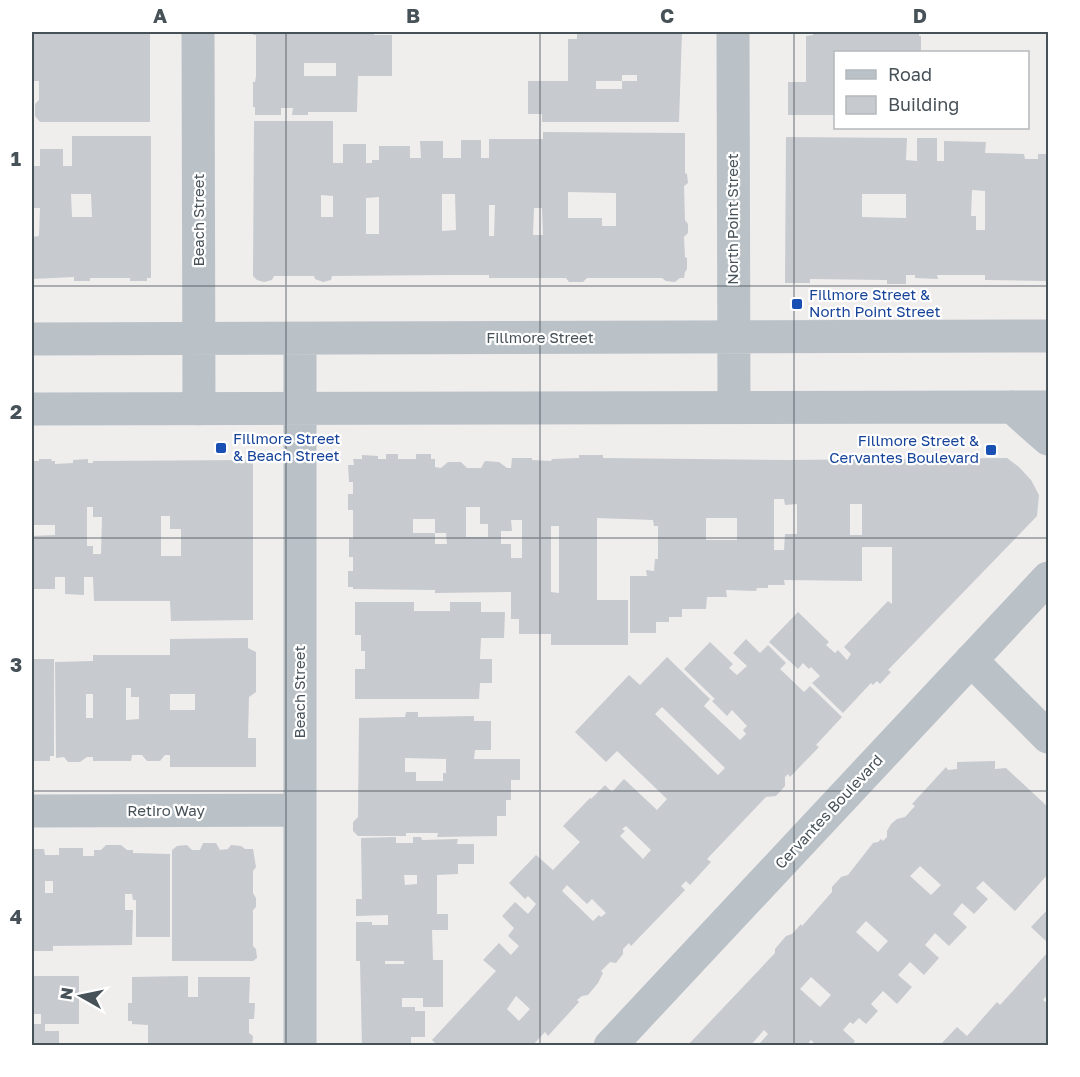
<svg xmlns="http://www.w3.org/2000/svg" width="1080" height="1077" font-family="'Golos Text',sans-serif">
<rect width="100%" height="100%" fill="#f0eded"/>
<!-- building -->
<path fill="#c7cacf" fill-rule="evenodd" d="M33 32H150V122H40L35 116V104L39 100V81H34Z
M253 32H374V35H392V76H358L357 112H308V115H292L293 108H281V115H255V107H253V82H255L256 76V35H253ZM304 63H336V76H304Z
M577 32H682L679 122H542V114H528V81H568V39H577ZM622 75H637V81H622V89H596V81H622Z
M813 32H919V36H921V52H836V115H788V82H806V36L813 35Z
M254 121H333V163H343V144H366V163H372V160H379V146H410V158H421L420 141H443V158H461V140H481V158H489V139H543V132L685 133V173L687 174 688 183 684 186 685 220 688 224V233L684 237 685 257 687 258V269L685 272 684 278H680L675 282 666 281 662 278H587L583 282H569L566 278H489V275H449L332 276 331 280 323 282 315 279 314 276H274L272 280 264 282 257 280 253 276ZM568 192 616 193V226H602V218H568ZM442 194H455L456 230 442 231ZM321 195 333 196V217H321ZM379 197V234H366V198ZM489 205H495L494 236H489ZM534 208H542L543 235H533Z
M72 136H151V278H147V281H130V278H90V281H74V277L32 279V237L39 236 40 208H32V166H40V149H63V166H72ZM71 194H91L92 217H72Z
M786 137 907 138 906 160 917 161V138H937V161H944V141L986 142 985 153 1024 154 1025 159H1038V154H1048V281L985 280V275H937L938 279 915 278V275H906V284H887V280L810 279V283H785ZM972 190 985 191V230H976V216H971ZM862 194H906V218L862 217Z
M386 454H398V459H416V454H431V459H435V467L441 468 448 462H461L467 468H481L485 461 499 462 507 468H511L512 458H532V460L551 461 552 459 579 458V455H603V458L785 460 1007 458 1019 467 1031 480 1039 495 1037 516 888 670 891 672 880 684 877 681 873 685 871 683 843 713 812 683 820 676 811 667 809 669 803 663 798 669 769 642 798 612 829 642 826 645 835 653 838 650 847 660 851 654 844 647 888 601 892 604V547H862V581L784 580 785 585H768V588H757L756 591 726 590 727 597H707L706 609H682V617H669V622H656V633H630V576H647L646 570 654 571 655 559H658V526H654L653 520 597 518V600H628V645H551V634H519V619H511V592L435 593V590L353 589V587H348V571H353V557H349V538L353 539V510H348V494H353V482H349L348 465H354L353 459H362V455L378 456V459H386ZM774 499H784L785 505 797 504V534H785L784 550H774ZM850 504H862V535H850ZM466 507H480V524H488V537H466ZM706 518H737V540H706ZM413 519H435V533H413ZM511 520H522V558H511V544H501V531H512ZM551 526H559V593L551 592ZM435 533H446L447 544H435Z
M39 459H52L51 461H55V464L73 463V460L88 459V463H93V461L253 460V620L171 621 170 601H94L93 577H84V595L65 594V577H55V589H32V536L55 535V525H32V461H39ZM87 507H93V517H102L101 554H93V546H87ZM161 516H170V529H181V556H161Z
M355 602H414V611H450V602H481V612H505L504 638H481L480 659H492V683H480L479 699H355V669H365V651H361V635H355Z
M248 638V648L256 652V692L249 697 248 738H256V767H170V755H165L160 761H147L142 755H132L131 761H93V757H87L80 762H68L64 757 56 758 55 662 93 661V655H170V639ZM126 688H131V697H139V719L126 720ZM86 694H93V718H86ZM170 694H195V710H170Z
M746 639 760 653 768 645 786 663 780 669 804 692 810 686 842 717 816 745 819 747 790 777 788 774 785 777V786L776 796 766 797 707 859 711 862 690 885 686 881 681 886 685 890 631 946 629 943 623 949V954L616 963 610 962 601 971 603 973 598 983 588 995 582 996 577 1000 579 1002 548 1036 545 1032 532 1046H438L432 1040 496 971 483 960 499 943 511 955 519 946 508 936 514 928 502 916 515 902 528 914 536 904 528 896 525 899 509 883 536 855 553 870 580 842 563 826 590 798 591 799 605 785 612 792 624 779 657 810 667 799 617 751 606 762 575 732 629 675 640 685 667 657 710 699 704 706 740 740 746 734 743 730 747 726 732 710 727 716 712 701 715 699 684 669 710 642 733 664 729 668 737 675 747 666 733 653ZM662 707 725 768 718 775 655 714ZM626 826 651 850 643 859 620 836 625 831 622 829ZM567 885 587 904 592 899 606 913 601 917 599 915 593 921 562 891ZM516 996 530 1009 519 1021 507 1009Z
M32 659H54V756H50V761H32Z
M406 712H418V717L474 716V721H491V750H475L474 759H520V780H511V800H506V816H497V836L437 837 438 833H406V836H358L353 831V822L358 817 359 718 405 717ZM405 758 446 759V773H443V781H416V772H405Z
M995 761V769L1006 768 1048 807V874L1015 911 983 881 976 888 988 899 974 914 962 903 953 914 967 927 949 946 935 933 925 945 939 958 924 975 910 962 898 975 912 987 897 1004 883 991 871 1004 878 1011 866 1024 859 1018 853 1024 850 1022 843 1030 855 1041 851 1046H817L811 1040 806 1046H761L759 1044 768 1034 764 1030 750 1046H687L775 953V949L786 936 792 934 801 924 802 926 832 892V887L841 877 848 875 873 843 878 842 881 839 883 841 887 837V831L891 824 897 819 905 817 915 806 912 804 946 767 948 770 957 769V762ZM920 866 941 885 931 895 910 876ZM866 921 888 941 878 952 856 932ZM811 977 831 995 820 1007 800 989Z
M396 837V843H413V837H421L422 840 458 839 457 844H474V864H458V874L437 875V914H448V930H432L433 960H443V1007H423V998H402V1007H415V1011H425V1037H411V1043H433V1046H362L360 961H356V922H372V925H388V915L356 916V899H362L361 838ZM404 875H417V884L405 885ZM385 961H404V964H385Z
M203 843H216L220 850 228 849 231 845 241 846 245 849H253L256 867 253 871V893L256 898V907L253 910V946L256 949 257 958 253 961H172V850L177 846 187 845 192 850H200Z
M106 845H121L127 850H133V853L170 854V937H136V900H133L132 894H125V910H133L132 945 53 946V951H32V849H44L45 855H59V848H83V856H94V850H101ZM45 881H53V893H45Z
M1048 909V943L1031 927Z
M1048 952V994L1043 1000 1048 1004V1046L941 1044 957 1027 967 1036 997 1002 1000 1005Z
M32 976H79V1024H45V1031H59V1046H32V1024H41V1014H32Z
M188 976V997H198V977H250L249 1003H255L254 1019H249V1033L253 1036 252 1046H148V1025L132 1024V1021H128V1003H132V977Z"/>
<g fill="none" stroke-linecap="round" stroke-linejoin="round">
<!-- minor -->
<path stroke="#bac2c8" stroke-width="33" d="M198 32 199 409
M733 32 734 407
M32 339 1048 336
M300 339V1046
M1012 407 1048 439
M32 409 1048 407
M971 660 1048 737
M32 811 300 810
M610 1046 1048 578"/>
</g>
<!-- grid -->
<path fill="none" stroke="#475158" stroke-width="1.5" stroke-opacity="0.55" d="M286 32V1046M540 32V1046M794 32V1046M32 286H1048M32 538H1048M32 791H1048"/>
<!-- markers -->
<g fill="#1a4fb4" stroke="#fff" stroke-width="2">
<rect x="791" y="298" width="12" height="12" rx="3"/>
<rect x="215" y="442" width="12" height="12" rx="3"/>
<rect x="985" y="444" width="12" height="12" rx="3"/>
</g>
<g text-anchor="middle" stroke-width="4.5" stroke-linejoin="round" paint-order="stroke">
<!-- street labels -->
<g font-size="15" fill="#475158" stroke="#fff">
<text transform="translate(733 219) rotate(-90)" y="5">North Point Street</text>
<text transform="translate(199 220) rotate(-90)" y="5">Beach Street</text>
<text x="540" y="343">Fillmore Street</text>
<text transform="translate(300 692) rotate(-90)" y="5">Beach Street</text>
<text x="166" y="816">Retiro Way</text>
<text transform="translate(829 812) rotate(-47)" y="5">Cervantes Boulevard</text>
</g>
<!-- transit labels -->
<g font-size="15" fill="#164399" stroke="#fff" text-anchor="start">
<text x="809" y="300">Fillmore Street &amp;<tspan x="809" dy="17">North Point Street</tspan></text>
<text x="233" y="444">Fillmore Street<tspan x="233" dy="17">&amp; Beach Street</tspan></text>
<text x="979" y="446" text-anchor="end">Fillmore Street &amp;<tspan x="979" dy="17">Cervantes Boulevard</tspan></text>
</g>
</g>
<!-- border -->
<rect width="1080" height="1077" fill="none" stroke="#ffffff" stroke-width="66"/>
<!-- legend -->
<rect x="834" y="51" width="195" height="78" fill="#ffffff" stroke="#b5b9bc" stroke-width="1.5"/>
<rect x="846" y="70" width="30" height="9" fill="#bac2c8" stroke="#b5b9bc" stroke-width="1.5"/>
<text x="888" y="81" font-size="18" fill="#475158">Road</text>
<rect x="846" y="96" width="30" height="18" fill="#c7cacf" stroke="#b5b9bc" stroke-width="1.5"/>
<text x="888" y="111" font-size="18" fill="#475158">Building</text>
<!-- north arrow -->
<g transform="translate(81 996) rotate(279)" stroke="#ffffff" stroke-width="4.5" paint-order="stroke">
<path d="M0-4.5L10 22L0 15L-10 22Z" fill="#475158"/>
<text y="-9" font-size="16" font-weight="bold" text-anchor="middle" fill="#475158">N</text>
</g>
<rect x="33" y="33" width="1014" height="1011" fill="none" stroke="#475158" stroke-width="2"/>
<g font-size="20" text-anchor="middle" font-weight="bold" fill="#475158">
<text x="160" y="23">A</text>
<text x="413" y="23">B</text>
<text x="667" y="23">C</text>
<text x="920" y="23">D</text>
<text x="16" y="166">1</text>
<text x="16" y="419">2</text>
<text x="16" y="672">3</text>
<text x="16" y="924">4</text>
</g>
</svg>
